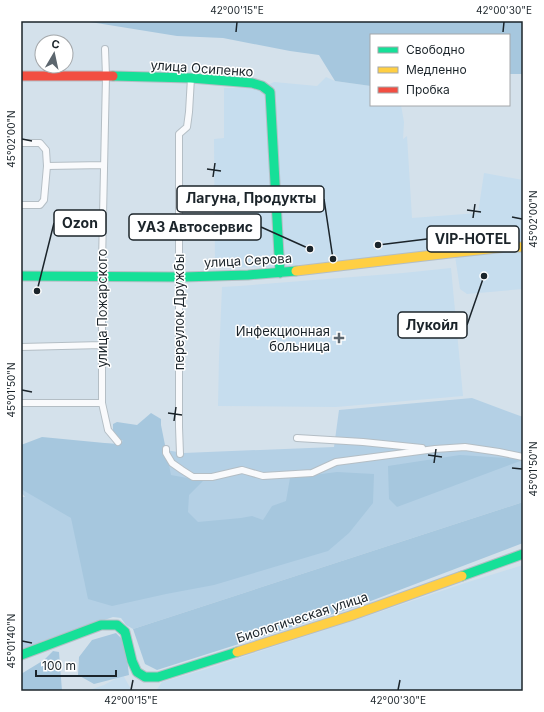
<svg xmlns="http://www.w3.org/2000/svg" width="544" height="712" font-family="Inter,sans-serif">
<rect width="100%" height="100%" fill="#d4e1eb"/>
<!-- built -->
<path fill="#c6ddee" d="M326 77 335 81 371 86V105H401L404 122 403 139 407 136 412 218 478 213 484 173 523 180V244L275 267 215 268 214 139 224 138V88H261L274 82 317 86Z
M523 252V289L467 294 460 289 455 256Z
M451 268 463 396 336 407 218 406 219 357 222 287 239 286 403 273Z
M523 565V691H156L162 682 203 670 359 619 462 584Z
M123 675 132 691H87L104 685Z"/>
<!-- green -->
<path fill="#b4d0e5" d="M472 398 523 417V502L133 629 126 625 121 618 113 617 43 641 21 651V497H25L21 492V451L40 442 129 444 184 453 334 447 339 410Z"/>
<!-- forest -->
<path fill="#a6c7de" d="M84 21H523V74H509V35H371V86L335 81 319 55 290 51 223 38 177 36Z
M151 413 161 419V425L171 475 203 481 189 495 188 512 198 522 241 518 252 516 263 520 272 506 286 501 290 478 337 472 374 474 373 503 349 533 328 551 214 585 166 594 112 606 88 599 71 518 21 489V445L42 437 115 444 123 441 116 437 113 431V424L117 422 137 425Z
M460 455 523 459V460L397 507 389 499 388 466Z
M523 502V543L355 607 157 670 145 664 133 629Z
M116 633 125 642 129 675 94 684 78 675 79 657 92 640Z
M53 651 59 652 62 691H21V674L44 660Z"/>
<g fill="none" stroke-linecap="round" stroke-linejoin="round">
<defs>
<path id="street" d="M105 49 106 76 102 263V403L108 430 118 442
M21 143H40L46 150 47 166
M21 205H40L44 200 47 166 104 165
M21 347 102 345
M21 403H102
M297 438 363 442 422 448
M166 449V453L172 463 182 470 193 477H212L242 470 263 476 312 473 336 462 435 449 465 447 499 452 523 457
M180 454 179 427V134L187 127 189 112 191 78"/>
<path id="fast" d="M113 76 191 78 252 83 262 86 270 92 280 273
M21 276 183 277 248 275 296 271
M462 576 523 554
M21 655 101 625H117L125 632 132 661 137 672 145 677H158L237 652"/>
<path id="slow" d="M296 271 450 253 507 247H523
M237 652 350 616 462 576"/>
<path id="jam" d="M21 76H113"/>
</defs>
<!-- street casing -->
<use href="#street" stroke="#b4bec5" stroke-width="8"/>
<!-- fast casing -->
<use href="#fast" stroke="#b4bec5" stroke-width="11"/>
<!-- slow casing -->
<use href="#slow" stroke="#b4bec5" stroke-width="11"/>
<!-- jam casing -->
<use href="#jam" stroke="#b4bec5" stroke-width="11"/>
<!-- street -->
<use href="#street" stroke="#f9fafc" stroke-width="6"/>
<!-- fast -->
<use href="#fast" stroke="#16e098" stroke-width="9"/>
<!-- slow -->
<use href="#slow" stroke="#ffcf43" stroke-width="9"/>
<!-- jam -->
<use href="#jam" stroke="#f24e42" stroke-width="9"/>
</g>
<!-- ticks -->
<path fill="none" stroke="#1b242a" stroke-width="1.5" d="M236 32 237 22M503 32 504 22M22 139 32 141M207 169 221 171M213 177 215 163M467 210 481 212M512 217 522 219M473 218 475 204M22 390 32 392M168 413 182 415M174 421 176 407M428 455 442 457M434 463 436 449M512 468 522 469M22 641 32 643M131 690 133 680M398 690 400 680"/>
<!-- markers -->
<path fill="#5c666e" stroke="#fff" stroke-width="1.5" d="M337 332h4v4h4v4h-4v4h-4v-4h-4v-4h4z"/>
<g text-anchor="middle" stroke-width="3" stroke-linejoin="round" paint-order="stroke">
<!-- street labels -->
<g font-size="13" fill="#1b242a" stroke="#fff">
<text transform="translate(202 68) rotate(4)" y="5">улица Осипенко</text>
<text transform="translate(248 260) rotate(-3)" y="5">улица Серова</text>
<text transform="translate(102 308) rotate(-90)" y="5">улица Пожарского</text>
<text transform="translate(179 312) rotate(-90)" y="5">переулок Дружбы</text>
<text transform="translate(302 617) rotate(-18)" y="5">Биологическая улица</text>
</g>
<!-- poi labels -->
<g font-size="13" fill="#1b242a" stroke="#fff" text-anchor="end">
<text x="330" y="336">Инфекционная<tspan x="330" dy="15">больница</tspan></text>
</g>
</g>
<!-- callouts -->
<path fill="none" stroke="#1b242a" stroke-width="1.5" d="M333 259L324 199M37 291L54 223M310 249L261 227M378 245L427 239M484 276L467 325"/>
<g fill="#1b242a" stroke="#fff" stroke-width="1.5">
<circle cx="333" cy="259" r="4"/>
<circle cx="37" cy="291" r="4"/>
<circle cx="310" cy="249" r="4"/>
<circle cx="378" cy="245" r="4"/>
<circle cx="484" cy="276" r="4"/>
</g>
<g fill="#fff" stroke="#1b242a" stroke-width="1.5">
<rect x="177" y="186" width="147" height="26" rx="4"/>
<rect x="54" y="210" width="52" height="26" rx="4"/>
<rect x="129" y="214" width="132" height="26" rx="4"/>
<rect x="427" y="226" width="92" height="26" rx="4"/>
<rect x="398" y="312" width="69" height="26" rx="4"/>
</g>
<g font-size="14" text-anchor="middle" font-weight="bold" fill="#1b242a">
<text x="251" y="203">Лагуна, Продукты</text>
<text x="80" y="228">Ozon</text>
<text x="195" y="232">УАЗ Автосервис</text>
<text x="473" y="244">VIP-HOTEL</text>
<text x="432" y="330">Лукойл</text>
</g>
<!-- border -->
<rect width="544" height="712" fill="none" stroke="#ffffff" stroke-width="44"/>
<!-- legend -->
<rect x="370" y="34" width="140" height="72" fill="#ffffff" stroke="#a4a7aa"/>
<rect x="378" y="47" width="20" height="6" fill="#16e098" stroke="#a4a7aa"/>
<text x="406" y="54" font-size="12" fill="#1b242a">Свободно</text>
<rect x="378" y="67" width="20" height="6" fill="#ffcf43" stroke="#a4a7aa"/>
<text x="406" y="74" font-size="12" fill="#1b242a">Медленно</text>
<rect x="378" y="87" width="20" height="6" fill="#f24e42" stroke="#a4a7aa"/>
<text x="406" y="94" font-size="12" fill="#1b242a">Пробка</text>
<!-- north arrow -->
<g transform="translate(54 54) rotate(9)"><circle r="19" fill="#ffffff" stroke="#a4a7aa"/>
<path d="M0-3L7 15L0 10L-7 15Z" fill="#5c666e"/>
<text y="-6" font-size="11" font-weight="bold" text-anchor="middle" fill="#1b242a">С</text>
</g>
<!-- scale -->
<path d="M36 670v6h80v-6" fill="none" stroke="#1b242a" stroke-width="2"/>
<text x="42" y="670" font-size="12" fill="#1b242a" stroke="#ffffff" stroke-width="3" paint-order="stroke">100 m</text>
<rect x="22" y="22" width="500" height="668" fill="none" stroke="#1b242a" stroke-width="1.5"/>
<g font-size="10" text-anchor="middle" fill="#1b242a">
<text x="237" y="14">42°00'15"E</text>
<text x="504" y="14">42°00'30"E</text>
<text transform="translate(11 139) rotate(-90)" y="4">45°02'00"N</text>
<text transform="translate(533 219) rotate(-90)" y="4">45°02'00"N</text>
<text transform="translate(11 390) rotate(-90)" y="4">45°01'50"N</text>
<text transform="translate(533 469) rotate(-90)" y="4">45°01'50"N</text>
<text transform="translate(11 641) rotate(-90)" y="4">45°01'40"N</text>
<text x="131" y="704">42°00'15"E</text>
<text x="398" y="704">42°00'30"E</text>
</g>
</svg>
